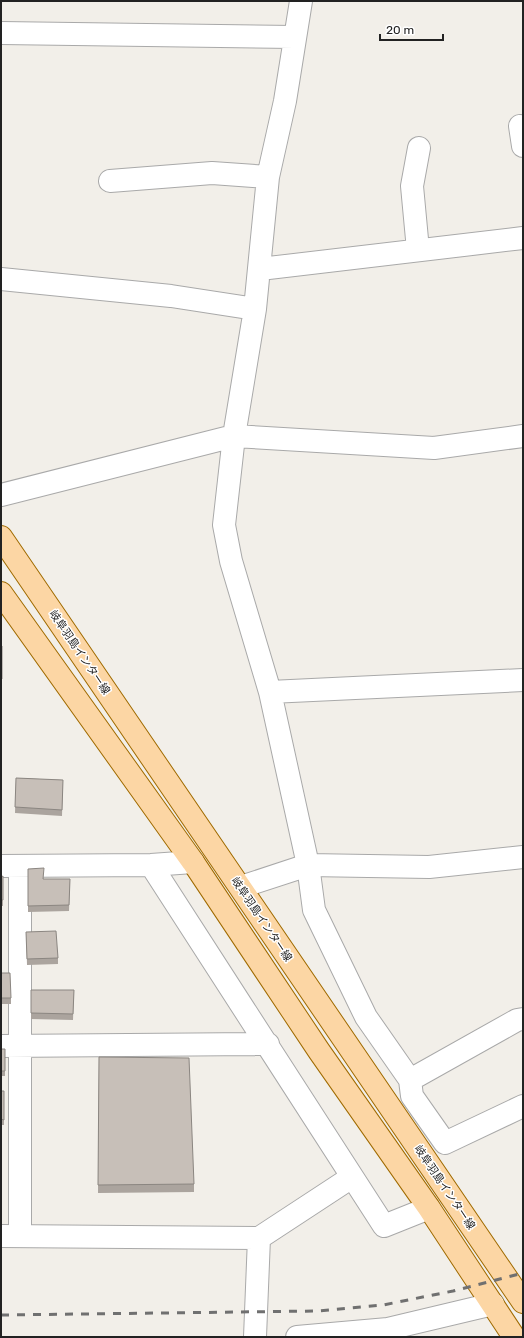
<svg xmlns="http://www.w3.org/2000/svg" width="524" height="1338" font-family="Rubik,'Noto Sans JP',sans-serif">
<rect width="100%" height="100%" fill="#f2efe9"/>
<g fill="none" stroke-linecap="round" stroke-linejoin="round">
<defs>
<path id="minor" d="M301 1 285 101 268 177 255 309 234 436 224 525 231 561 270 692 308 865 314 910 366 1017 410 1080 517 1020 523 1019
M1 33 294 37
M520 126 523 146
M110 181 212 173 268 177
M418 250 412 186 419 148
M260 269 523 238
M1 279 171 296 255 309
M1 495 234 436 434 448 523 436
M270 692 523 680
M151 865 384 1226 429 1208
M1 866 151 865 193 862
M241 887 308 865 429 867 523 857
M1 1046 268 1044
M410 1080 412 1096 445 1143 523 1106
M1 1236 259 1238
M20 1236V866
M255 1337 259 1238 352 1177
M297 1337 388 1329 493 1304"/>
<path id="major" d="M1 537 523 1302
M1 593 193 862 319 1051 429 1208 514 1337"/>
</defs>
<!-- minor casing -->
<use href="#minor" stroke="#a9a9a9" stroke-width="24"/>
<!-- major casing -->
<use href="#major" stroke="#a06b00" stroke-width="24"/>
<!-- minor -->
<use href="#minor" stroke="#fff" stroke-width="22"/>
<!-- major -->
<use href="#major" stroke="#fcd6a4" stroke-width="22"/>
<!-- rail -->
<path stroke="#707070" stroke-width="3" stroke-dasharray="8 8" stroke-linecap="butt" d="M1 1315 318 1311 383 1305 453 1291 523 1273"/>
</g>
<!-- wall -->
<path fill="#aba49e" d="M16 778 63 780 62 816 15 813Z
M28 869 44 879H70L69 911 28 912Z
M3 876V906H1V877Z
M26 932 58 958V964L27 965Z
M1 973 11 998V1004H1Z
M31 990H74L73 1020 31 1019Z
M1 1049H5V1076H1Z
M99 1057 194 1184V1192L98 1193Z
M1 1091H4V1125H1Z"/>
<!-- building -->
<path fill="#c7bfb8" stroke="#8b8681" d="M1 646H2V679H1Z
M16 778 63 780 62 810 15 807Z
M44 868 43 879H70L69 905 28 906V869Z
M3 876V900H1V877Z
M56 931 58 958 27 959 26 932Z
M1 973H10L11 998H1Z
M31 990H74L73 1014 31 1013Z
M1 1049H5V1071H1Z
M99 1057 189 1058 194 1184 98 1185Z
M1 1091H4V1120L1 1119Z"/>
<g text-anchor="middle" stroke-width="3" stroke-linejoin="round" paint-order="stroke">
<!-- street labels -->
<g font-size="11" fill="#222" stroke="#fff">
<text transform="translate(80 652) rotate(56)" y="4">岐阜羽島インター線</text>
<text transform="translate(262 919) rotate(56)" y="4">岐阜羽島インター線</text>
<text transform="translate(445 1187) rotate(56)" y="4">岐阜羽島インター線</text>
</g>
</g>
<!-- border -->
<rect width="524" height="1338" fill="none" stroke="#222222" stroke-width="4"/>
<!-- scale -->
<path d="M380 34v6h63v-6" fill="none" stroke="#222222" stroke-width="2"/>
<text x="386" y="34" font-size="12" fill="#222222" stroke="#ffffff" stroke-width="3" paint-order="stroke">20 m</text>
</svg>
